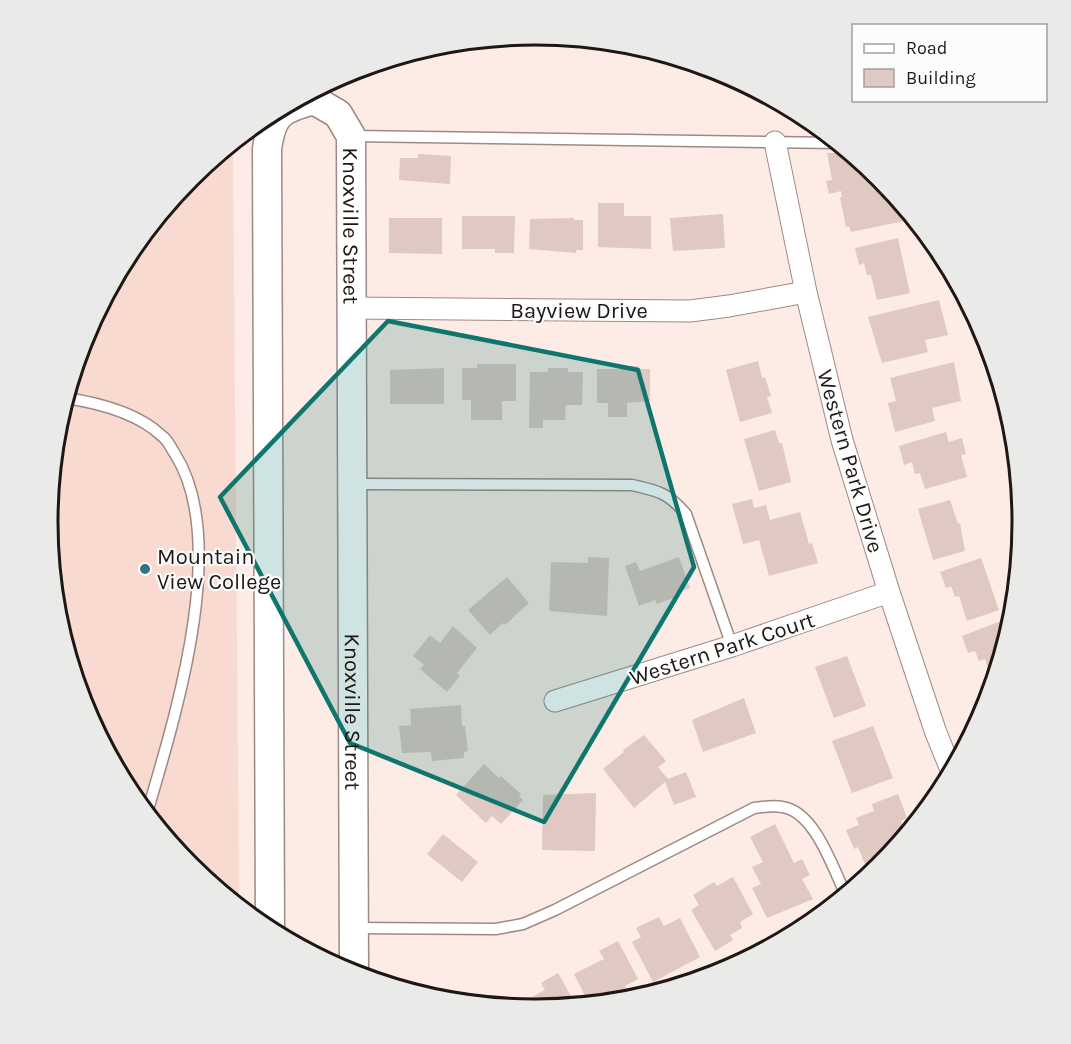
<svg xmlns="http://www.w3.org/2000/svg" width="1071" height="1044" font-family="Karla,sans-serif">
<rect width="100%" height="100%" fill="#fdebe5"/>
<!-- built -->
<path fill="#f9dad1" d="M233 142 239 906 191 866 130 793 85 708 57 617 48 522 57 427 85 335 130 251 191 177Z"/>
<!-- building -->
<path fill="#dfc9c2" d="M827 153H850L868 167 869 172 873 171 880 178 914 219 851 232 849 226 846 227 840 197H842L841 191 829 194 826 181 832 180Z
M418 154 451 156 450 184 399 180 400 158H418Z
M598 203H624V216H651V249L598 247Z
M723 214 725 248 673 251 670 218Z
M462 216H515L514 253H495V249H462Z
M389 218H442V254L389 253Z
M574 218V220H583V250H576V253L529 249 530 219Z
M898 238 910 293 877 300 871 275H867L864 263 859 265 855 248Z
M939 300 948 335 925 340 928 352 882 363 868 317Z
M758 361 762 378 765 377 771 396 767 397 772 413 740 422 726 370Z
M954 362 961 401 932 408 935 421 895 432 888 403 896 401 890 378Z
M477 364H516V401H502V420H471V400H462V368H477Z
M620 366H639V369H650V401L627 403V417H608V403H597V369H620Z
M444 368V404H390V370Z
M548 368H568V372H583L582 405H566L565 420H543V428H529L530 372H548Z
M775 430 779 443H782L791 482 759 491 744 439Z
M946 432 949 442 962 438 966 454 961 455 967 477 925 489 920 473 915 474 912 462 904 465 899 446Z
M752 499 754 508 766 505 770 520 800 512 809 544 812 543 818 563 769 576 759 540 743 544 732 504Z
M950 500 958 524 960 523 965 551 933 560 918 509Z
M588 557 609 558 607 616 549 611 551 562 588 563Z
M679 557 690 588 674 594 676 597 657 604 655 600 639 606 625 566 636 562 640 571Z
M981 558 999 610 967 621 959 596 955 597 951 586 946 588 940 572Z
M507 577 529 603 505 625 503 623 490 635 468 610Z
M1006 619 1009 626 1011 625 996 675 991 677 985 659 979 661 975 651 968 653 962 636Z
M453 626 477 648 457 673 460 676 447 692 420 669 424 665 413 656 430 635 440 643Z
M847 656 866 706 834 718 815 667Z
M744 698 756 733 703 752 692 720Z
M461 705 462 726H465L468 751 464 752V758L432 761 431 752 402 753 399 726 411 725 410 709Z
M873 726 893 778 852 793 832 741Z
M644 735 666 761 658 767 668 779 686 772 696 797 674 805 665 782 634 808 603 769 624 752 623 750Z
M484 764 499 778 501 776 521 794 519 796 523 800 501 824 492 816 486 823 456 795Z
M596 793 595 851 542 850 543 795Z
M898 794 907 818 901 821 906 833 900 836 902 840 887 858 866 867 858 847 854 849 846 830 859 825 856 818 874 811 872 804Z
M775 824 794 863 802 859 810 875 802 879 813 899 767 918 752 888 761 884 752 867 763 862 750 837Z
M443 834 478 862 462 882 427 854Z
M733 877 753 914 740 922 742 928 730 935 733 940 715 951 691 910 699 905 693 895 714 882 717 886Z
M659 917 664 926 680 918 700 957 653 982 632 942 641 937 636 928Z
M618 941 638 979 625 986 628 992 616 998 617 1001 589 1004 574 974 604 959 599 951Z
M558 973 576 1005 535 1009 519 1008 517 1005 545 990 541 983Z"/>
<g fill="none" stroke-linecap="round" stroke-linejoin="round">
<defs>
<path id="lane" d="M352 136 838 143
M66 398C99 403 138 413 162 436 168 440 171 448 175 454 231 542 174 720 147 813
M353 484 632 485C659 491 668 493 686 514L732 646
M354 928 496 929 523 924 555 910 754 808C763 807 773 805 782 807 815 811 833 869 846 895"/>
<path id="street" d="M775 142 806 292 842 440 889 592 936 733 952 772
M352 308 690 311 729 306 806 292
M555 701 732 646 889 592"/>
<g id="secondary">
<path id="s1" d="M270 930 267 149C272 114 280 109 314 100L338 114 351 136 354 974"/>
</g>
</defs>
<!-- lane casing -->
<use href="#lane" stroke="#9e8a84" stroke-width="13"/>
<!-- street casing -->
<use href="#street" stroke="#9e8a84" stroke-width="23"/>
<!-- secondary casing -->
<use href="#secondary" stroke="#9e8a84" stroke-width="31"/>
<!-- lane -->
<use href="#lane" stroke="#fff" stroke-width="10"/>
<!-- street -->
<use href="#street" stroke="#fff" stroke-width="21"/>
<!-- secondary -->
<use href="#secondary" stroke="#fff" stroke-width="28"/>
</g>
<!-- marked area -->
<path fill="#0f766e" fill-opacity="0.2" stroke="#0f766e" stroke-width="4.5" stroke-linejoin="round" d="M388 321 638 370 694 567 544 822 350 743 220 497Z"/>
<!-- markers -->
<circle fill="#307384" stroke="#fcfcfc" stroke-width="2" cx="145" cy="569" r="6"/>
<g text-anchor="middle" stroke-width="4.5" stroke-linejoin="round" paint-order="stroke">
<!-- street labels -->
<g font-size="22" fill="#1e1714" stroke="#fcfcfc">
<text dy="8" stroke="none"><textPath href="#s1" startOffset="999">Knoxville Street</textPath></text>
<text x="579" y="318">Bayview Drive</text>
<text transform="translate(851 461) rotate(74)" y="8">Western Park Drive</text>
<text transform="translate(722 648) rotate(-18)" y="8">Western Park Court</text>
<text dy="8" stroke="none"><textPath href="#s1" startOffset="1485">Knoxville Street</textPath></text>
</g>
<!-- poi labels -->
<g font-size="22" fill="#1e1714" stroke="#fcfcfc" text-anchor="start">
<text x="157" y="564">Mountain<tspan x="157" dy="25">View College</tspan></text>
</g>
</g>
<!-- crop -->
<path d="M0 0H1071V1044H0ZM58 522a477 477 0 1 1 954 0a477 477 0 1 1-954 0Z" fill="#eaeae9" fill-rule="evenodd"/>
<path fill="none" stroke="#1e1714" stroke-width="3" d="M58 522a477 477 0 1 1 954 0a477 477 0 1 1-954 0Z"/>
<!-- legend -->
<rect x="852" y="24" width="195" height="78" fill="#fcfcfc" stroke="#a3a09f" stroke-width="1.5"/>
<rect x="864" y="44" width="30" height="9" fill="#ffffff" stroke="#a3a09f" stroke-width="1.5"/>
<text x="906" y="54" font-size="18" fill="#1e1714">Road</text>
<rect x="864" y="69" width="30" height="18" fill="#dfc9c2" stroke="#a3a09f" stroke-width="1.5"/>
<text x="906" y="84" font-size="18" fill="#1e1714">Building</text>
</svg>
